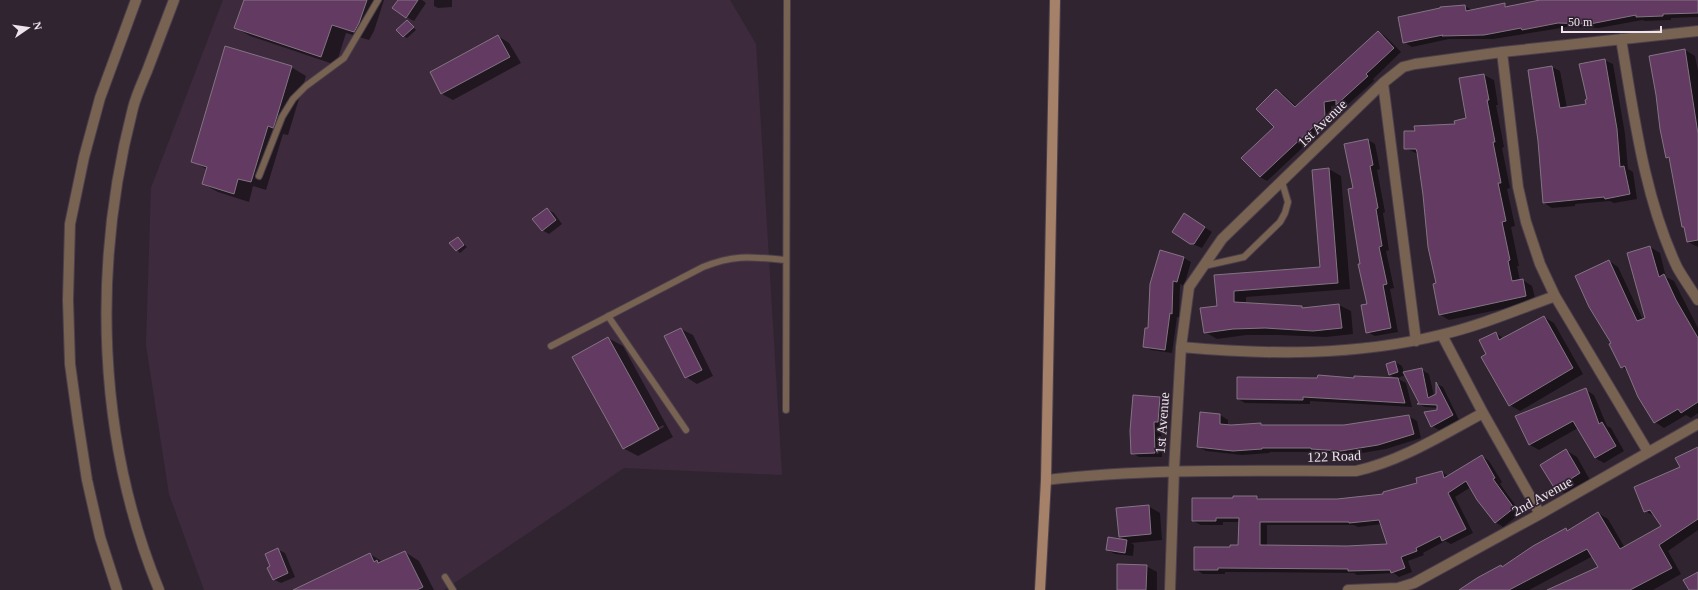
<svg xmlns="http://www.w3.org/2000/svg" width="1698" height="590" font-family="Georgia,serif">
<rect width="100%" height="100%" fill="#312431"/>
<!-- built -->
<path fill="#3d2b3d" d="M223 0H730L756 44 782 475 624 468 444 590H204L169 494 146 345 151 188Z"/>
<!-- shadow -->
<path fill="#0007" fill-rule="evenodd" d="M245 0H384L374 31 369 40 346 33 336 65 250 36 236 28Z
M399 0H422L426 3 414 21 406 17Z
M434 0H452V7L438 8 434 6Z
M1545 0H1698V17L1671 18V20L1645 21 1642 20 1599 28 1567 27 1493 39H1449L1412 47 1404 42 1465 6 1473 11 1505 5 1509 7Z
M407 21 416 30 407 38 403 36Z
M1378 32 1385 36 1401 52 1373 79 1374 81 1344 108 1339 105 1331 106 1332 120 1267 181 1260 177 1276 127V90L1283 94 1297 107Z
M498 36 509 43 521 63 453 100 442 94 431 73Z
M1685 50 1695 56 1698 71V247L1688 242 1686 228 1683 226 1670 160 1667 157Z
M1604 60 1613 64 1625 134 1628 169 1633 172 1637 199 1614 203 1610 201 1575 204V206L1552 208 1544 203 1552 67 1560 71 1567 108 1587 105Z
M291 67 306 76 288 135 283 134 266 190 253 186 249 202 218 192 203 184 208 170 192 161Z
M1484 75 1494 80 1498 105H1496L1504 147 1502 148 1510 188 1507 189 1515 226 1511 227 1519 266H1517L1520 281 1523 280 1532 286 1536 302 1449 320 1439 314 1437 284 1429 247 1418 154 1405 148 1416 132 1456 125 1467 119Z
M1368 140 1375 144 1380 169 1377 170 1385 212 1383 213 1389 250 1386 251 1394 288 1390 289 1398 332 1375 336 1367 332 1368 305 1362 265 1354 189Z
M1329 169 1341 176 1350 289 1246 297V304L1302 307 1305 308 1339 305 1351 311 1353 334 1326 337 1278 335H1246L1217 339 1205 332 1218 307 1215 276 1321 267Z
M547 209 554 213 562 224 549 234 542 230Z
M1191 219 1212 232 1202 248 1190 243Z
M458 238 467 247 460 253 451 244Z
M1650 247 1660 253 1666 277 1674 281 1698 328V413L1691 418 1686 415 1664 428 1655 422 1627 370 1622 367 1612 343 1609 261 1618 267 1643 320 1646 318Z
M1184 258 1191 262 1184 286 1180 284 1179 317H1177L1172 353 1151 350 1144 346 1149 329Z
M1544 317 1554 323 1583 374 1520 411 1510 405 1487 354 1496 333 1504 339Z
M681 329 693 335 713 376 697 384 686 377Z
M608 338 623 346 673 437 638 456 623 448ZM663 425 664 427 630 446V444Z
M1395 362 1402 366 1404 373 1422 370 1429 374 1434 396 1437 394V384L1443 387 1459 420 1439 430 1432 426 1438 408 1425 407 1419 404 1406 375 1397 378 1406 383 1412 407 1310 401V404L1245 403 1238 399 1355 379H1397L1390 375Z
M1586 390 1594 395 1607 426 1611 428 1624 451 1604 463 1595 458 1578 428 1539 450 1530 445 1516 416Z
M1159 398 1167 402 1165 425H1161L1162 457H1139L1132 453Z
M1201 413 1220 415 1228 420V426L1260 424 1263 426H1344L1408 416 1417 421 1421 438 1386 449 1350 455 1317 452H1269L1270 453 1242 455 1206 451 1198 446Z
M1698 448V530L1668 551 1681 574 1653 590H1549L1599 567 1593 556 1529 590H1461L1566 530 1568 531 1598 513 1608 519 1625 548 1662 526 1656 517 1645 511Z
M1566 450 1577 457 1590 480 1566 494 1555 488Z
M1482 456 1489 461 1502 482 1500 484 1521 513 1503 527 1495 522 1471 487 1455 497 1473 533 1451 544 1445 541 1423 553 1424 555 1408 561 1412 572 1399 577 1394 573 1357 575 1354 573 1225 572V574H1203L1195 569 1231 548 1239 546 1240 522H1223V525H1201L1193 521 1234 499 1257 497 1262 500H1337L1385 495 1418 484 1442 472 1448 476ZM1382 524 1389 545 1347 547 1267 546V525H1354L1358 527Z
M1148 506 1160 513 1162 540 1131 543 1134 545 1133 556 1115 554 1107 550 1127 540 1120 537Z
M277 549 285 553 295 577 281 583 273 579 272 567Z
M405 552 419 561 434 590H307L370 554 383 562Z
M1146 566 1157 572V590H1118Z"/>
<!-- building -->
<path fill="#623a62" stroke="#837482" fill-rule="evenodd" d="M244 0H367L359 23 354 32 332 25 321 57 234 28Z
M398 0H418L406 18 392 8Z
M1540 0H1698V13L1663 14V16L1636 17V15L1590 24 1558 23 1522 30 1521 28 1484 35 1442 36 1443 35 1403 43 1398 17 1440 8V7L1465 5 1466 11 1505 3V7Z
M407 20 414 27 403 37 396 30Z
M1378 31 1394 48 1366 74 1368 76 1336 105V100L1324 102 1325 116 1260 177 1241 158 1274 127 1256 109 1276 89 1295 107Z
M498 35 510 57 441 94 430 72Z
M225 46 292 66 274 126 273 128 268 126 251 182 238 179 234 194 202 184 207 167 191 162Z
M1685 49 1698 134V240L1687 242 1684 227H1682L1669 157 1666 158 1660 129 1656 95 1649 56Z
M1605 59 1617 129 1620 167 1624 166 1630 194 1605 199 1604 197 1543 203 1538 141 1528 70 1552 66 1560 108 1586 104 1585 100 1587 99 1579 64Z
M1484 74 1489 100H1487L1495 142H1493L1501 183H1498L1506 221 1502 222 1510 260 1508 261 1512 281 1523 279 1526 296 1439 315 1433 284 1436 283 1428 247 1423 195 1417 152 1416 149H1404V131H1415L1414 126 1455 124 1454 121 1466 118 1459 78Z
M1368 139 1373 165 1370 166 1378 208 1376 209 1382 246 1379 247 1387 284 1383 285 1391 328 1366 333 1361 305 1367 304 1358 264H1360L1348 189 1353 188 1344 144Z
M1329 168 1338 283 1234 291V302L1302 306V308L1339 304 1342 328 1313 331 1265 328 1233 329 1204 333 1200 308 1217 306 1214 275 1320 267 1312 170Z
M547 208 556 220 542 231 532 219Z
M1184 213 1205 227 1194 244H1190L1172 232Z
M458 237 464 245 456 251 449 243Z
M1650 246 1659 277 1664 274 1676 300 1698 338V402L1681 413 1678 409 1654 423 1638 397 1625 366 1621 368 1609 344 1611 343 1589 307 1575 276 1609 260 1637 321 1645 318 1627 253Z
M1160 250 1184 257 1177 282 1173 281 1172 314 1170 313 1165 350 1143 347 1145 328H1148L1150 284Z
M1544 316 1573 368 1509 406 1481 357 1486 354 1479 340 1496 332 1499 340Z
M681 328 702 370 685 378 664 336Z
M608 337 659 429 623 449 572 357Z
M1395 361 1398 372 1389 375 1386 364Z
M1422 368 1428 398 1436 394V382L1453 415 1431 427 1424 412 1437 410V405L1417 404 1419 403 1403 372Z
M1318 375 1354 378V376L1398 378 1405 403 1303 397V400L1237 399V377L1317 378Z
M1586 388 1599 424 1602 422 1616 446 1595 458 1573 421 1529 445 1515 416Z
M1133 395 1160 397 1158 422H1154L1155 453 1131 454 1130 431Z
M1200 412 1220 414V424L1231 425 1261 423V425H1344L1409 415 1414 434 1378 445 1341 451 1311 449V448H1262V449L1233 451 1197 447Z
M1698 447V519L1659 545 1672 568 1630 590H1547L1598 567 1587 549 1509 590H1459L1477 578 1501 565 1502 567 1533 546 1566 528 1567 531 1598 512 1620 549 1661 526 1650 510 1644 512 1634 487 1680 467 1675 458Z
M1566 449 1580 473 1555 489 1540 465Z
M1482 455 1495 478 1493 479 1514 508 1495 523 1477 500 1466 481 1448 493 1466 529 1442 541 1440 536 1416 548 1417 551 1401 557 1405 568 1391 573 1390 570 1348 571V569L1218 568V570H1194V547H1230V545H1238L1239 518H1216V521H1192V498H1233V496H1257V499H1337L1383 494V492L1417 483 1416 478 1442 471 1444 478ZM1379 520 1387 544 1347 546 1260 545V522H1349V523Z
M1149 505 1151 534 1119 537 1116 508Z
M1108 537 1127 540 1125 553 1106 550Z
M278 548 288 573 273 580 267 568 270 566 265 554Z
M405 551 423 587 417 590H293L370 553 374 562 377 560 378 563Z
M1117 564 1147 565 1146 590H1117Z
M1698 572V590H1689L1683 580Z"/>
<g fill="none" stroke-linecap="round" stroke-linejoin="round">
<defs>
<path id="service" d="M259 176 282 117 293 99 306 86 344 58 378 0
M1204 266 1244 257 1280 222 1285 213 1288 202 1282 182
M608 316 686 430
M551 346 703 267C735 254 752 257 786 260
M786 410 787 0
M445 577 453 590"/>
<path id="minor" d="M1621 39C1634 115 1644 197 1677 267 1683 278 1691 289 1698 300
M1502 52 1518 187 1526 222 1540 264 1555 296 1648 452
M1383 83 1416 341
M1442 335 1483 413 1540 514
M1181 347C1268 355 1355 356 1440 335 1479 326 1517 310 1555 296
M1046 480C1149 468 1252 471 1356 471 1401 461 1442 435 1483 413
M1170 590 1174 470 1181 347 1189 287 1222 239 1383 83 1403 67 1415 64 1502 52 1698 31
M1348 590 1398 588 1414 583 1540 514 1698 424"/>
<path id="tertiary" d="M117 590 100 537 87 480 78 422 70 364 68 300 70 224 84 157 100 98 136 0
M159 590C97 439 92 266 133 108 136 96 142 83 147 71 156 47 165 24 174 0"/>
<path id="secondary" d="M1040 590 1046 480 1055 0"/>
</defs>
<!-- service casing -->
<use href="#service" stroke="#4b3f4b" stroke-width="8"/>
<!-- minor casing -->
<use href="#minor" stroke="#4b3f4b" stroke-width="12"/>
<!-- tertiary casing -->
<use href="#tertiary" stroke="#4b3f4b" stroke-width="12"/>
<!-- secondary casing -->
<use href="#secondary" stroke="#4b3f4b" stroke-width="12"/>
<!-- service -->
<use href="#service" stroke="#786252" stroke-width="6"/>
<!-- minor -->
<use href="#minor" stroke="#786252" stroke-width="10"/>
<!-- tertiary -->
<use href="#tertiary" stroke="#786252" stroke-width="10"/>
<!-- secondary -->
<use href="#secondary" stroke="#a48168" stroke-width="10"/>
</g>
<g text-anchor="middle" stroke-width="3.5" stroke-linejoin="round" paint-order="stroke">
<!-- street labels -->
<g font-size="14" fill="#ede4ed" stroke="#312431">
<text transform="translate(1322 123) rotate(-44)" y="5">1st Avenue</text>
<text transform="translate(1162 423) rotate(-86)" y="5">1st Avenue</text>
<text transform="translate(1334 456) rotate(-2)" y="5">122 Road</text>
<text transform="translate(1542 496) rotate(-29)" y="5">2nd Avenue</text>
</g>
</g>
<!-- north arrow -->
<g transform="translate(28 28) rotate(77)" stroke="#312431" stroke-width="3" paint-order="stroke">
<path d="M0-3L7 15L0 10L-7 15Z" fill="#ede4ed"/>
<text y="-6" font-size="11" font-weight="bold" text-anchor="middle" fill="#ede4ed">N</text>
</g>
<!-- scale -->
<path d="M1562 26v6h99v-6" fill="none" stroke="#ede4ed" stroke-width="2"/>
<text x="1568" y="26" font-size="12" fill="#ede4ed" stroke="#312431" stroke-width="3" paint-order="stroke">50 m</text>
</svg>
